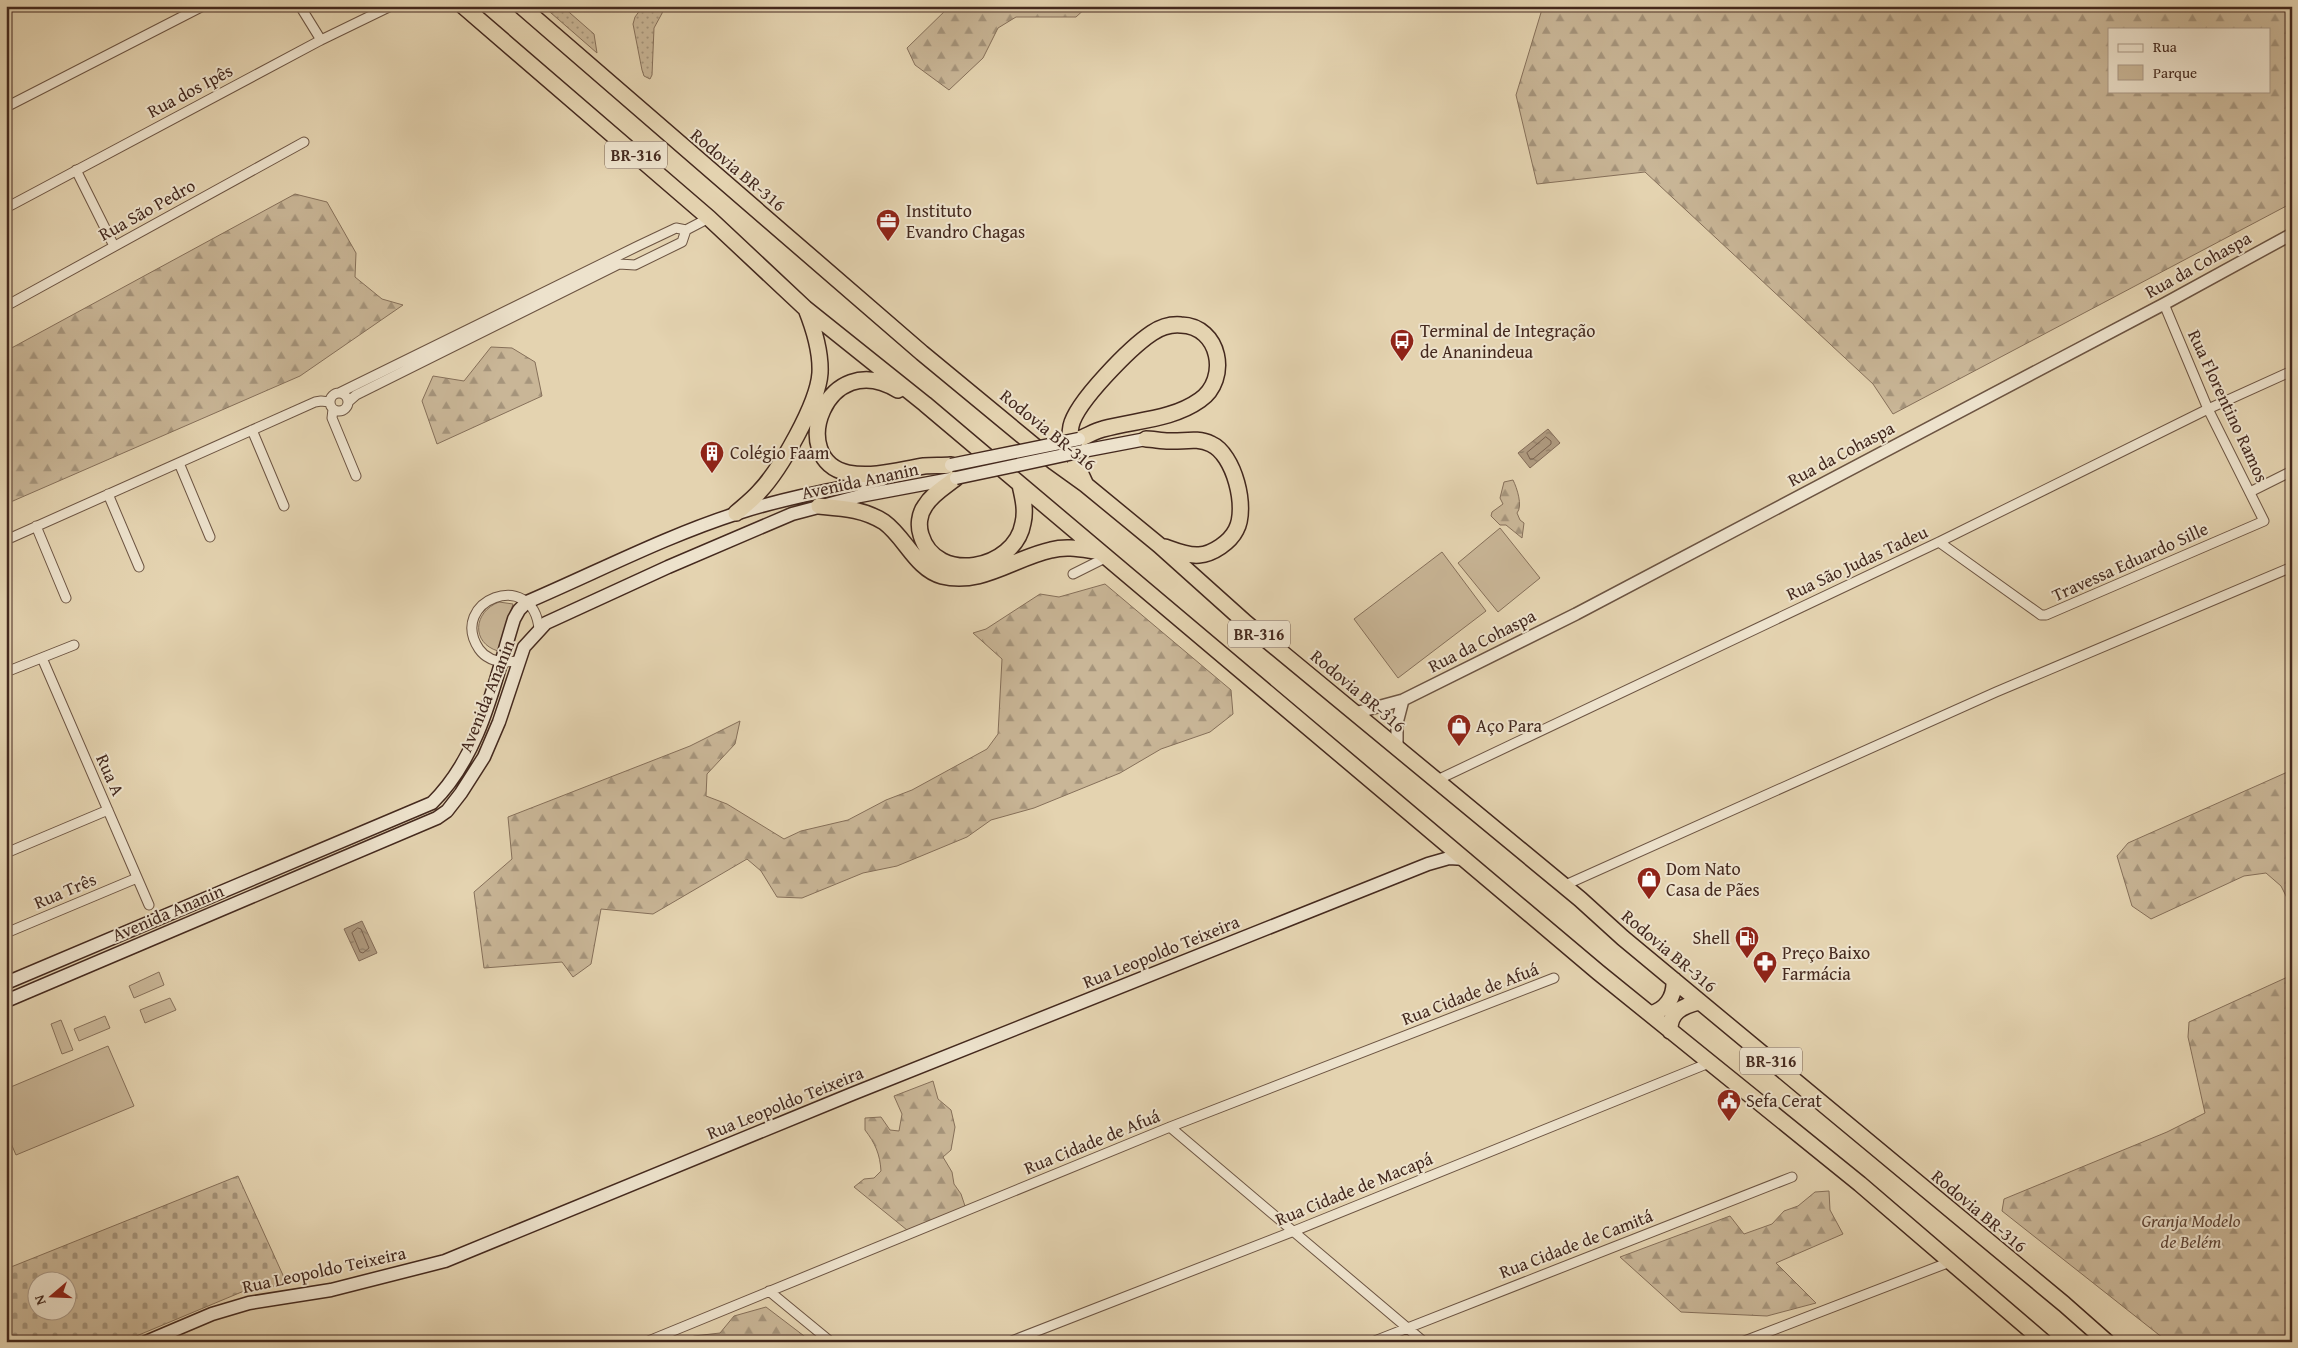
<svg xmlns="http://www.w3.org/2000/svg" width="2298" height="1348" font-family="'Gentium Book Plus',serif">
<defs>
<pattern id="grass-dots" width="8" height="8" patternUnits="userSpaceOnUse" patternTransform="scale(1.25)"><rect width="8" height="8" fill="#c9b697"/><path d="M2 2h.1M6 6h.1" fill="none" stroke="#a5947b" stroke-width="1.8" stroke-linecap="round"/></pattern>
<pattern id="forest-firs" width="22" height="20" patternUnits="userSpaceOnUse" patternTransform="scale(1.25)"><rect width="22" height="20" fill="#c9b697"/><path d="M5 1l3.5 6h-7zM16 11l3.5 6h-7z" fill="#a5947b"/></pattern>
<pattern id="cemetery-stones" width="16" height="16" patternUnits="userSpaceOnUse" patternTransform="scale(1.25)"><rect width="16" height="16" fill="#c9b697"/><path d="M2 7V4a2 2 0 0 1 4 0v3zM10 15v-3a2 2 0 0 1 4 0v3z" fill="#a5947b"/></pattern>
<pattern id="water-ripples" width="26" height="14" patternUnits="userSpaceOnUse" patternTransform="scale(1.25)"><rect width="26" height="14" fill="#ae997e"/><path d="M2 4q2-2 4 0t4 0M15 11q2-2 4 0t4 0" fill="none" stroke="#8f7d67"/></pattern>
</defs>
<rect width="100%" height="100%" fill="#e4d3b0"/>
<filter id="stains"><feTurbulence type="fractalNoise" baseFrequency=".004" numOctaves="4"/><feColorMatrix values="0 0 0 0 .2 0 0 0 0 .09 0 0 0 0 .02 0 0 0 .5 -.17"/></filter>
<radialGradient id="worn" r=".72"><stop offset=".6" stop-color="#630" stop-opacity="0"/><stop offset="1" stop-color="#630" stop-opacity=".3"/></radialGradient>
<!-- grass -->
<path fill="url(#grass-dots)" stroke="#86705a" d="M543 6H562L594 34 597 53Z
M643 6H666L654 28 652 75 650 79 644 76 642 70 633 24 635 17Z"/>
<!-- forest -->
<path fill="url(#forest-firs)" stroke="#86705a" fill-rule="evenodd" d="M950 6H1088L1076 17H1016L998 28 983 58 949 90 915 65 907 48Z
M1543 6H2292V203L1893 414 1873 384 1645 172 1537 184 1516 95ZM2109 29H2269V91H2109Z
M295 194 327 202 356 253 355 277 382 299 403 305 300 376 6 504V351Z
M491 347 512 348 535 362 542 396 437 444 422 401 433 376 464 381Z
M1513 480C1517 488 1523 506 1517 513L1520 520 1524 523 1522 538 1506 525H1500L1491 516 1492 512 1503 504 1500 498 1504 482Z
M1105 584 1231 690 1233 714 1210 732 1161 749 1120 773 1034 808 991 820 967 837 897 866 863 873 802 898 777 897 761 871 747 859 653 914 601 909 591 964 573 977 562 962 484 968 474 892 512 859 508 817 690 746 740 721 735 744 707 774 706 796 727 804 784 839 801 831 848 820 886 800 912 790 987 749 998 734 1002 659 973 633 986 629 1040 594 1059 597Z
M2292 770V908L2281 886 2266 873 2244 876 2151 919 2132 906 2117 856 2128 843Z
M2292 975V1342H2168L2002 1211 2004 1199 2167 1132 2205 1113 2188 1037 2189 1022Z
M933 1081 938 1099 951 1110 955 1127 951 1150 943 1157 952 1172 954 1184 961 1194 965 1206 953 1214 907 1230 854 1187 864 1179 874 1178 881 1171C880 1154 875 1143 865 1130V1118L881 1117 890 1130 899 1131 902 1114 894 1096Z
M1829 1191 1830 1210 1843 1234 1776 1263 1816 1303 1767 1316 1681 1312 1620 1257 1730 1216 1744 1234 1772 1224 1784 1211 1798 1206 1815 1192Z
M766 1307 812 1342H681L694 1336 720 1333 734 1316Z"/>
<!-- cemetery -->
<path fill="url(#cemetery-stones)" stroke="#86705a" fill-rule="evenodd" d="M238 1176 287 1284 244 1291 122 1342H6V1269ZM38 1280H68V1310H38Z"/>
<!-- park -->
<path fill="#c9b697" stroke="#86705a" d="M1500 528 1540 578 1498 612 1458 563Z
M1442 552 1486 611 1398 678 1354 619Z
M499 602 513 604 498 651C471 643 473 612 499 602Z
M159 972 164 985 134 998 129 986Z
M170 998 176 1010 145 1023 140 1010Z
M105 1016 110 1028 79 1041 74 1029Z
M61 1020 73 1050 62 1054 51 1024Z
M108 1046 134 1106 16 1155 6 1132V1089Z"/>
<!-- water -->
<path fill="url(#water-ripples)" stroke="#846c58" d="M1548 429 1560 443 1530 468 1518 453Z
M362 921 377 953 359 961 344 929Z"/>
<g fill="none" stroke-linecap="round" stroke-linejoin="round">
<!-- shore -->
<path stroke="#79614e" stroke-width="1" d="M1546 437 1551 441V444L1533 459H1530L1527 453Z
M358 928 361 929 369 948 363 953 360 952 352 933Z"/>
<defs>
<path id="minor" d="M300 6 321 40
M6 107 203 6
M76 170 114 246
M6 208 321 40 391 6
M6 306 304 142
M339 393 638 246 676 228 686 230 709 218
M330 402a9 9 0 1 1 18 0a9 9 0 1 1-18 0Z
M348 402 356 395 619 264 635 265 682 242 686 230
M333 409 332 418 356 476
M252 430 284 506
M179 463 210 537
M2250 492 2292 471
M108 494 139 567
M36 526 66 598
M6 540 315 402 321 401 330 402
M1939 542 2041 615H2046L2264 521 2208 409 2164 304
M1073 574 1105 558
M42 658 149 905
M517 661C503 663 488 662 479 649 447 601 533 567 539 629
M6 672 74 645
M1435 781 1939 542 2208 409 2292 371
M6 853 108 810
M1563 886 1996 692 2292 567
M6 933 137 878
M1170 1127 1424 1342
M769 1291 831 1342
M646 1342 1170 1127 1554 978
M1009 1342 1294 1231 1709 1063
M1372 1342 1792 1177
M1742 1342 1950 1262"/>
<path id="tertiary" d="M1355 713 1403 700 1576 614 2164 304 2292 234
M1397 748V723L1403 700"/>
<path id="secondary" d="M1083 451 1146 439
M6 983 432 803C481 755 494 683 514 619L519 610 527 602C597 572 666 536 738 513 785 498 834 489 883 479
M6 1001 437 818 447 811 461 793 484 757 499 722 524 647 546 623 668 567 792 514 860 496 956 478
M146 1342 212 1314 249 1303 331 1290 445 1261 852 1094 1428 864 1449 858 1466 859"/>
<path id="trunk" d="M463 6 709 218 805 308 925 404 1598 972 1860 1184 2044 1342
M521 6 922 353 1054 462 1086 485 1159 545 1246 623 1580 899 1623 938 2064 1304 2107 1342
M898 390C826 346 786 460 848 473 873 478 899 470 924 466 933 465 942 466 951 465
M1079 439C1087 436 1095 431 1103 429 1135 420 1172 420 1200 400 1230 379 1220 326 1181 325 1170 324 1161 327 1152 333 1131 347 1076 402 1071 426 1067 446 1077 466 1085 483
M1146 439C1153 439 1161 441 1169 441 1183 442 1197 437 1211 444 1234 454 1248 508 1236 530 1230 542 1213 554 1199 555 1188 556 1176 551 1165 547
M956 478C945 487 932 494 925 506 919 514 918 526 921 535 936 585 1015 570 1023 523 1026 510 1023 498 1020 485
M819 506C842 508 864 509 884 522 905 537 916 569 942 576 981 586 1014 558 1051 550 1066 546 1081 549 1096 551
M736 513C744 506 752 500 759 492 780 470 818 404 820 373 821 351 814 329 806 309
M1650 1014C1666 1010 1675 997 1674 980
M1670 1031C1669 1012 1683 1006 1699 1002"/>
</defs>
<!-- minor casing -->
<use href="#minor" stroke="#6c5442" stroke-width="11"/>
<!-- tertiary casing -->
<use href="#tertiary" stroke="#6c5442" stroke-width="14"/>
<!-- secondary casing -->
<use href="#secondary" stroke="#44291e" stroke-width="15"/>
<!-- trunk casing -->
<use href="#trunk" stroke="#44291e" stroke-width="18"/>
<!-- minor -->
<use href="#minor" stroke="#ede2cc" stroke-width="9"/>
<!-- tertiary -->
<use href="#tertiary" stroke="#ede2cc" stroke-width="11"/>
<!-- secondary -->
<use href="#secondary" stroke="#ede2cc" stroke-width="12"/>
<!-- trunk -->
<use href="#trunk" stroke="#e4d3b0" stroke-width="15"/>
<defs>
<path id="secondary-bridge" d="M951 465 1079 439
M956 478 1083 451"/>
</defs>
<!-- secondary-bridge casing -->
<use href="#secondary-bridge" stroke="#44291e" stroke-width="15" stroke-linecap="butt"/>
<!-- secondary-bridge -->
<use href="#secondary-bridge" stroke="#ede2cc" stroke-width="12"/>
</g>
<!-- icons -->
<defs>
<symbol id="office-pin" viewBox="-11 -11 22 30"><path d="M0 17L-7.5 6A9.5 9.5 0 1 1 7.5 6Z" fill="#8f2418" stroke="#ede2cc"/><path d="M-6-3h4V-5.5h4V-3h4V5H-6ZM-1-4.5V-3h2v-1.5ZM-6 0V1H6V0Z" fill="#fff"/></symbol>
<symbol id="bus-pin" viewBox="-11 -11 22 30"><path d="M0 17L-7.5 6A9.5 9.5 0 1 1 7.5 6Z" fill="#8f2418" stroke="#ede2cc"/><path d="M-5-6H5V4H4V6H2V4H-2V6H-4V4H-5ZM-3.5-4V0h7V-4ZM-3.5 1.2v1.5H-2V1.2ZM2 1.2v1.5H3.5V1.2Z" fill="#fff"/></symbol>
<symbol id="building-pin" viewBox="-11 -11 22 30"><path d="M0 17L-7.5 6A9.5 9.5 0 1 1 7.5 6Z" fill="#8f2418" stroke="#ede2cc"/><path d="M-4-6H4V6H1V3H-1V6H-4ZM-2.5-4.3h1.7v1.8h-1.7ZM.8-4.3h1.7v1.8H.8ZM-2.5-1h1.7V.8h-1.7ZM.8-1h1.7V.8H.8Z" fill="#fff"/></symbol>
<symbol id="shop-pin" viewBox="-11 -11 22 30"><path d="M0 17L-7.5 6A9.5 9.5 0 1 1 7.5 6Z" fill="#8f2418" stroke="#ede2cc"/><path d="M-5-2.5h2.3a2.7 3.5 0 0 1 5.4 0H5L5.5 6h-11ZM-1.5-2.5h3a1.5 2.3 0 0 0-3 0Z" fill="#fff"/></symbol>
<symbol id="fuel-pin" viewBox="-11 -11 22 30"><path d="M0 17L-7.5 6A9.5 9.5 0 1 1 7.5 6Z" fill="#8f2418" stroke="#ede2cc"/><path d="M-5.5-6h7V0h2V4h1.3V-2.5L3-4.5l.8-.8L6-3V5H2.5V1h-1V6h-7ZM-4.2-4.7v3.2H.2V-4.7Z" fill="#fff"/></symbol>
<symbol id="pharmacy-pin" viewBox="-11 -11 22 30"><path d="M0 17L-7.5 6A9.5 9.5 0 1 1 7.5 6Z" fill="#8f2418" stroke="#ede2cc"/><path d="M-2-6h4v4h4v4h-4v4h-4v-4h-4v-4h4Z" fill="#fff"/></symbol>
<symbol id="civic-pin" viewBox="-11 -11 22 30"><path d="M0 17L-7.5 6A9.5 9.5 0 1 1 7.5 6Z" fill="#8f2418" stroke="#ede2cc"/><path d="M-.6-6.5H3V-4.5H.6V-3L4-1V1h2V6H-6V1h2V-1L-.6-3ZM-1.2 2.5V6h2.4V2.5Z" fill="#fff"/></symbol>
</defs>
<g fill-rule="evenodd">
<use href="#office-pin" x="874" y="207" width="28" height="38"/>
<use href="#bus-pin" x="1388" y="327" width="28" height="38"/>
<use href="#building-pin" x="698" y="439" width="28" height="38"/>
<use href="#shop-pin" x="1445" y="712" width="28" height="38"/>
<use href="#shop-pin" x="1635" y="865" width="28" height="38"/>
<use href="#fuel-pin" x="1733" y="924" width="28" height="38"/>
<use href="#pharmacy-pin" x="1751" y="949" width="28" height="38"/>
<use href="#civic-pin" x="1715" y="1087" width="28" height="38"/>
</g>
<g text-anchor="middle" stroke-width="4" stroke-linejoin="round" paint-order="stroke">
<!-- shield labels -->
<g fill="#ede2cc" stroke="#776052" stroke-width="1">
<rect x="605" y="141.5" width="62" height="27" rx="4"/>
<rect x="1228" y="620.5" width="62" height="27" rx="4"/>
<rect x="1740" y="1047.5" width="62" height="27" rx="4"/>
</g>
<g font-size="16" font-weight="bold" fill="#44291e">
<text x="636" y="161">BR-316</text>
<text x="1259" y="640">BR-316</text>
<text x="1771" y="1067">BR-316</text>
</g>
<!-- street labels -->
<g font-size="18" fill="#44291e" stroke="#ede2cc">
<text transform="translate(190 91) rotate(-28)" y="6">Rua dos Ipês</text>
<text transform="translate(738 170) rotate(40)" y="6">Rodovia BR-316</text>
<text transform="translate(147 210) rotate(-29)" y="6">Rua São Pedro</text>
<text transform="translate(2198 265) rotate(-29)" y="6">Rua da Cohaspa</text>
<text transform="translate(2228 406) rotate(65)" y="6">Rua Florentino Ramos</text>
<text transform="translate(1048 430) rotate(39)" y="6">Rodovia BR-316</text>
<text transform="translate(1841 454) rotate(-28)" y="6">Rua da Cohaspa</text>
<text transform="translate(860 481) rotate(-12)" y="6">Avenida Ananin</text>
<text transform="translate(2130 562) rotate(-24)" y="6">Travessa Eduardo Sille</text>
<text transform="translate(1857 563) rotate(-25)" y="6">Rua São Judas Tadeu</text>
<text transform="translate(1482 641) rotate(-27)" y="6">Rua da Cohaspa</text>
<text transform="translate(1358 691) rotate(40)" y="6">Rodovia BR-316</text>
<text transform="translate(487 696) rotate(-68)" y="6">Avenida Ananin</text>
<text transform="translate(110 775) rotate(66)" y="6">Rua A</text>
<text transform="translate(65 891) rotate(-23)" y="6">Rua Três</text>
<text transform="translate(168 913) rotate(-23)" y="6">Avenida Ananin</text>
<text transform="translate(1669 951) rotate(40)" y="6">Rodovia BR-316</text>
<text transform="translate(1161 952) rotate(-22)" y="6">Rua Leopoldo Teixeira</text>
<text transform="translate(1470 994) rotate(-21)" y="6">Rua Cidade de Afuá</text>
<text transform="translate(785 1103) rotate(-22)" y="6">Rua Leopoldo Teixeira</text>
<text transform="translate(1092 1142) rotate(-22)" y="6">Rua Cidade de Afuá</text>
<text transform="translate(1354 1189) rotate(-22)" y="6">Rua Cidade de Macapá</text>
<text transform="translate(1979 1211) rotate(40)" y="6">Rodovia BR-316</text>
<text transform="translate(1576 1244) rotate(-21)" y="6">Rua Cidade de Camitá</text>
<text transform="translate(324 1270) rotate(-12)" y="6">Rua Leopoldo Teixeira</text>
</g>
<!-- poi labels -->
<g font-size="18" fill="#44291e" stroke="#ede2cc" text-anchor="start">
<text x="906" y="217">Instituto<tspan x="906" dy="21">Evandro Chagas</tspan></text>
<text x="1420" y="337">Terminal de Integração<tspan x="1420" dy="21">de Ananindeua</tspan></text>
<text x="730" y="459">Colégio Faam</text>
<text x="1476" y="732">Aço Para</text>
<text x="1666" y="875">Dom Nato<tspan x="1666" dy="21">Casa de Pães</tspan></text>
<text x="1730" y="944" text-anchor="end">Shell</text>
<text x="1782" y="959">Preço Baixo<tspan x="1782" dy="21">Farmácia</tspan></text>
<text x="1746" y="1107">Sefa Cerat</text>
</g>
<!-- park labels -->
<g font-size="18" font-style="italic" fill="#5f4536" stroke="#ede2cc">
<text x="2191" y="1227">Granja Modelo<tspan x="2191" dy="21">de Belém</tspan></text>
</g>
</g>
<!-- margin -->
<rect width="2298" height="1348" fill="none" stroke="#e4d3b0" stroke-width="25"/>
<rect x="8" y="8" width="2283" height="1333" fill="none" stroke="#44291e" stroke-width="2.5"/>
<rect x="12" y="12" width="2273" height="1323" fill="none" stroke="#44291e"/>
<!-- legend -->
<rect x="2108" y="28" width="162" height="65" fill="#ede2cc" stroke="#a99886"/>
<rect x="2118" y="44" width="25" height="8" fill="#ede2cc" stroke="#a99886"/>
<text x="2153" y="52" font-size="15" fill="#44291e">Rua</text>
<rect x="2118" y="65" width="25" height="15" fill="#c9b697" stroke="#a99886"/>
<text x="2153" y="78" font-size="15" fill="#44291e">Parque</text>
<!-- north arrow -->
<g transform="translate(52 1296) rotate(251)"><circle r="24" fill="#ede2cc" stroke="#a99886"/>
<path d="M0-4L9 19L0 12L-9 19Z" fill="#8f2418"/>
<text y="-8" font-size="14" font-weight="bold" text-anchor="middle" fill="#44291e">N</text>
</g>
<rect width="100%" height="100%" filter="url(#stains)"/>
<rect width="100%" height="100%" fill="url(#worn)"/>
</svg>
